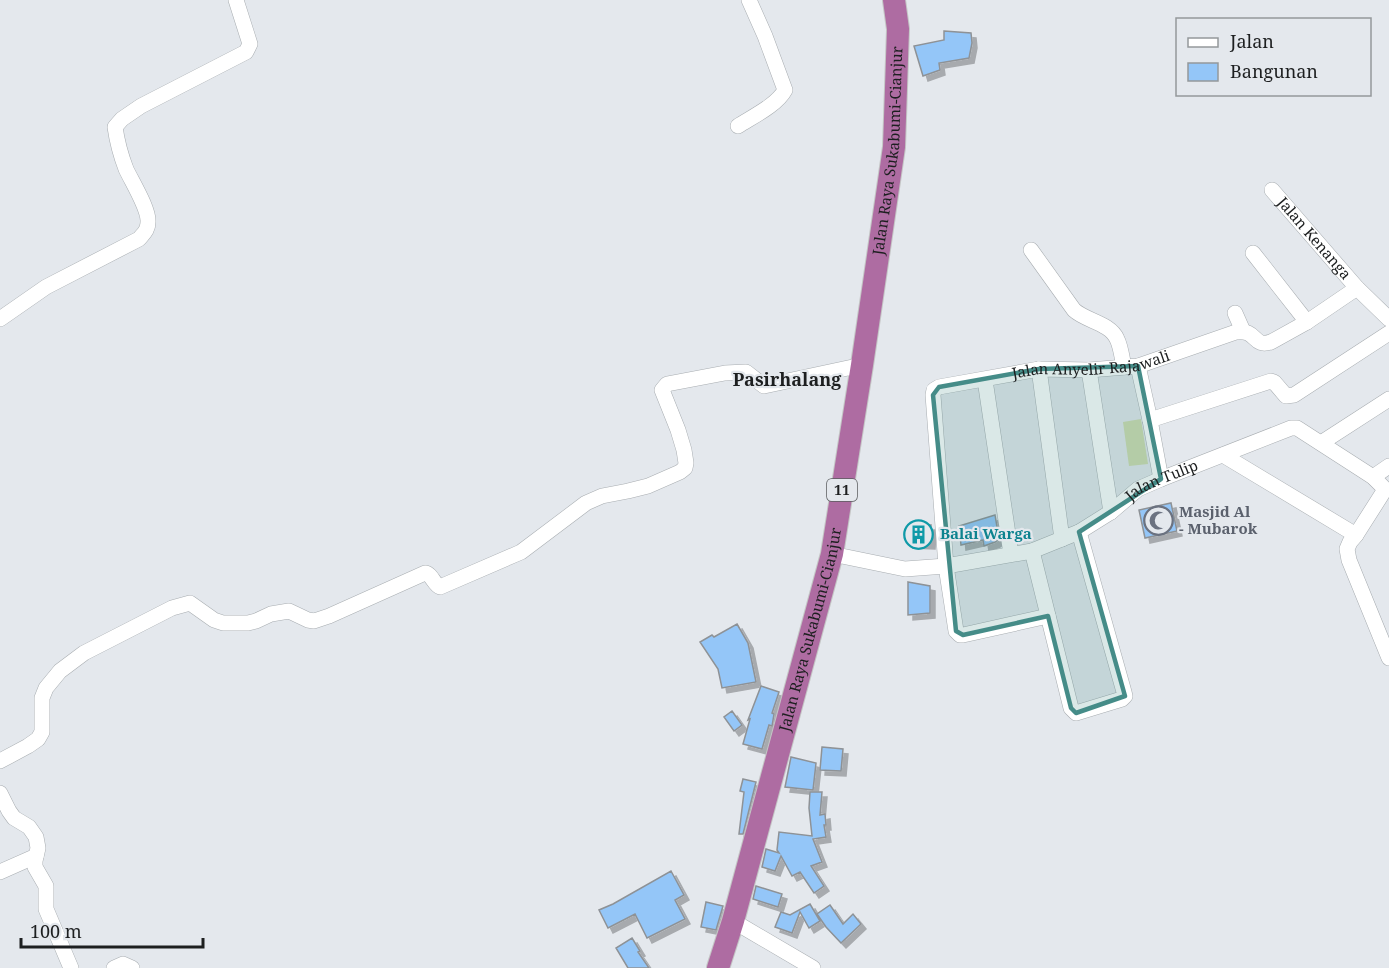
<svg xmlns="http://www.w3.org/2000/svg" width="1389" height="968" font-family="'Noto Serif',serif">
<defs>
<filter id="shadow"><feDropShadow dx="5" dy="5" stdDeviation="0" flood-color="#0004"/></filter>
</defs>
<rect width="100%" height="100%" fill="#e4e8ed"/>
<!-- green -->
<path fill="#d0dcaf" d="M1141 419 1148 464 1129 466 1123 422Z"/>
<!-- building -->
<path fill="#94c6f8" stroke="#8e9296" stroke-width="1.5" filter="url(#shadow)" d="M944 31 971 33 972 43 969 58 939 63 940 70 923 76 914 46 944 40Z
M1171 503 1177 531 1145 538 1139 510Z
M995 515 999 539 995 542 984 546 983 540 961 545 959 526Z
M908 525H931L930 544 908 543Z
M908 582 930 586V613L908 615Z
M737 624 748 643 756 682 722 688 718 669 700 642 712 635 714 637Z
M761 686 779 692 772 713 774 714 772 726 769 725 762 749 743 744 750 719 748 720Z
M732 711 742 725 734 731 724 717Z
M822 747 843 749 841 771 820 770Z
M791 757 816 763 813 790 785 787Z
M743 779 756 782 743 834H739L744 792 740 791Z
M810 792H822L820 815 825 814 826 825H824L826 837 813 839 822 862 811 866 824 886 814 893 800 872 792 876 781 856 775 871 762 867 766 849 779 853 777 850 779 832 812 836 809 808Z
M671 871 684 895 675 900 685 919 647 938 635 914 608 928 599 910 613 904Z
M756 886 782 894 778 907 753 899Z
M706 902 723 906 716 930 701 927Z
M810 904 820 921 809 928 800 912 792 933 775 927 781 912 790 915Z
M830 905 843 924 853 914 861 924 841 943 826 927 817 914Z
M632 938 640 951 638 952 649 968H628L616 948Z"/>
<g fill="none" stroke-linecap="round" stroke-linejoin="round">
<defs>
<g id="minor">
<path d="M738 126C752 117 777 105 785 90L765 36 749 0"/>
<path id="s1" d="M1272 190 1357 288"/>
<path d="M1031 250 1074 310C1086 321 1110 323 1117 339 1121 347 1122 358 1124 367"/>
<path d="M1253 253 1307 322"/>
<path d="M1235 313 1243 331"/>
<path d="M0 319 46 287 139 239C144 233 148 230 148 222 149 209 132 182 126 169 121 156 117 141 115 127L122 119 141 106 246 52 250 44 236 0"/>
<path d="M1138 366 1150 420 1161 479"/>
<path d="M1039 369 1062 539"/>
<path d="M1089 370 1111 512"/>
<path d="M985 380 1011 554"/>
<path d="M1150 420 1271 381 1274 382 1286 396 1294 395 1389 333"/>
<path d="M1321 443 1389 399"/>
<path d="M1223 455 1356 535"/>
<path d="M1373 477 1389 466"/>
<path d="M1032 551 1071 708 1076 713 1122 699 1125 696 1124 692 1079 532"/>
<path id="s2" d="M832 554 905 569 946 566 1032 551 1079 532 1111 512 1138 489 1161 479 1291 428H1297L1373 477 1384 488V491L1356 535 1350 542 1347 549 1349 560 1389 658"/>
<path id="s3" d="M1048 616 963 635H960L956 631 946 566 933 395 934 390 939 387 1039 369 1089 370 1138 366 1236 332C1258 329 1252 348 1271 342L1307 322 1357 288 1389 319"/>
<path d="M0 761 28 746 38 739 42 732V698L46 688 60 671 84 653 172 608 190 603 214 620 223 623H248L256 621 271 614 289 611 308 620 314 621 329 616 425 573C432 574 434 585 440 587L521 552 586 503 602 496 628 491 648 486 680 472 685 468 686 463 684 450 678 430 662 390 667 384 725 373 746 372 764 386 862 365"/>
<path d="M0 793 9 811 14 818 29 827 36 837 38 848 35 861V867L46 886V909L71 968"/>
<path d="M0 872 36 856"/>
<path d="M733 921 813 968"/>
<path d="M114 968 123 964 132 968"/>
</g>
<g id="highway">
<path id="s4" d="M718 968 733 921 832 554 862 365 894 147 898 29 894 0"/>
</g>
</defs>
<!-- minor casing -->
<use href="#minor" stroke="#a8adb1" stroke-width="16"/>
<!-- highway casing -->
<use href="#highway" stroke="#c4c5c5" stroke-width="24"/>
<!-- minor -->
<use href="#minor" stroke="#fff" stroke-width="15"/>
<!-- highway -->
<use href="#highway" stroke="#ae6ca2" stroke-width="22"/>
</g>
<!-- marked area -->
<path fill="#458c88" fill-opacity="0.2" stroke="#458c88" stroke-width="4.5" stroke-linejoin="round" d="M1138 366 1161 479 1079 532 1125 696 1076 713 1071 708 1048 616 963 635 956 631 933 395 939 387 1039 369Z"/>
<!-- icons -->
<defs>
<symbol id="mosque-ring" viewBox="-11 -11 22 22"><circle r="9.5" fill="#e4e8ed" stroke="#6b7280" stroke-width="1.5"/><path d="M3.5-4.9A6 6 0 1 0 3.5 4.9A5 5 0 1 1 3.5-4.9Z" fill="#6b7280"/></symbol>
<symbol id="building-ring" viewBox="-11 -11 22 22"><circle r="9.5" fill="#e4e8ed" stroke="#0f9aa8" stroke-width="1.5"/><path d="M-4-6H4V6H1V3H-1V6H-4ZM-2.5-4.3h1.7v1.8h-1.7ZM.8-4.3h1.7v1.8H.8ZM-2.5-1h1.7V.8h-1.7ZM.8-1h1.7V.8H.8Z" fill="#0f9aa8"/></symbol>
</defs>
<g fill-rule="evenodd">
<use href="#mosque-ring" x="1142" y="504" width="33" height="33"/>
<use href="#building-ring" x="902" y="518" width="33" height="33"/>
</g>
<g text-anchor="middle" stroke-width="4.5" stroke-linejoin="round" paint-order="stroke">
<!-- shield labels -->
<rect fill="#e4e8ed" stroke="#595b5e" stroke-width="1.5" x="827" y="479" width="30" height="22" rx="4.5"/>
<g font-size="14" font-weight="bold" fill="#1d1f20">
<text x="842" y="495">11</text>
</g>
<!-- street labels -->
<g font-size="15" fill="#1d1f20" stroke="#e4e8ed">
<text dy="5" stroke="none"><textPath href="#s4" startOffset="837">Jalan Raya Sukabumi-Cianjur</textPath></text>
<text dy="5" stroke="none"><textPath href="#s1" startOffset="64">Jalan Kenanga</textPath></text>
<text dy="5" stroke="none"><textPath href="#s3" startOffset="498">Jalan Anyelir Rajawali</textPath></text>
<text dy="5" stroke="none"><textPath href="#s2" startOffset="352">Jalan Tulip</textPath></text>
<text dy="5" stroke="none"><textPath href="#s4" startOffset="351">Jalan Raya Sukabumi-Cianjur</textPath></text>
</g>
<!-- worship labels -->
<g font-size="15" font-weight="bold" fill="#5b616d" stroke="#e4e8ed" text-anchor="start">
<text x="1179" y="517">Masjid Al<tspan x="1179" dy="17">- Mubarok</tspan></text>
</g>
<!-- culture labels -->
<g font-size="15" font-weight="bold" fill="#0d838f" stroke="#e4e8ed" text-anchor="start">
<text x="940" y="539">Balai Warga</text>
</g>
<!-- quarter labels -->
<g font-size="18" font-weight="bold" fill="#1d1f20" stroke="#e4e8ed">
<text x="787" y="386">Pasirhalang</text>
</g>
</g>
<!-- legend -->
<rect x="1176" y="18" width="195" height="78" fill="#e4e8ed" stroke="#94989b" stroke-width="1.5"/>
<rect x="1188" y="38" width="30" height="9" fill="#ffffff" stroke="#94989b" stroke-width="1.5"/>
<text x="1230" y="48" font-size="18" fill="#1d1f20">Jalan</text>
<rect x="1188" y="63" width="30" height="18" fill="#94c6f8" stroke="#94989b" stroke-width="1.5"/>
<text x="1230" y="78" font-size="18" fill="#1d1f20">Bangunan</text>
<!-- scale -->
<path d="M21 938v9h182v-9" fill="none" stroke="#1d1f20" stroke-width="3"/>
<text x="30" y="938" font-size="18" fill="#1d1f20" stroke="#e4e8ed" stroke-width="4.5" paint-order="stroke">100 m</text>
</svg>
